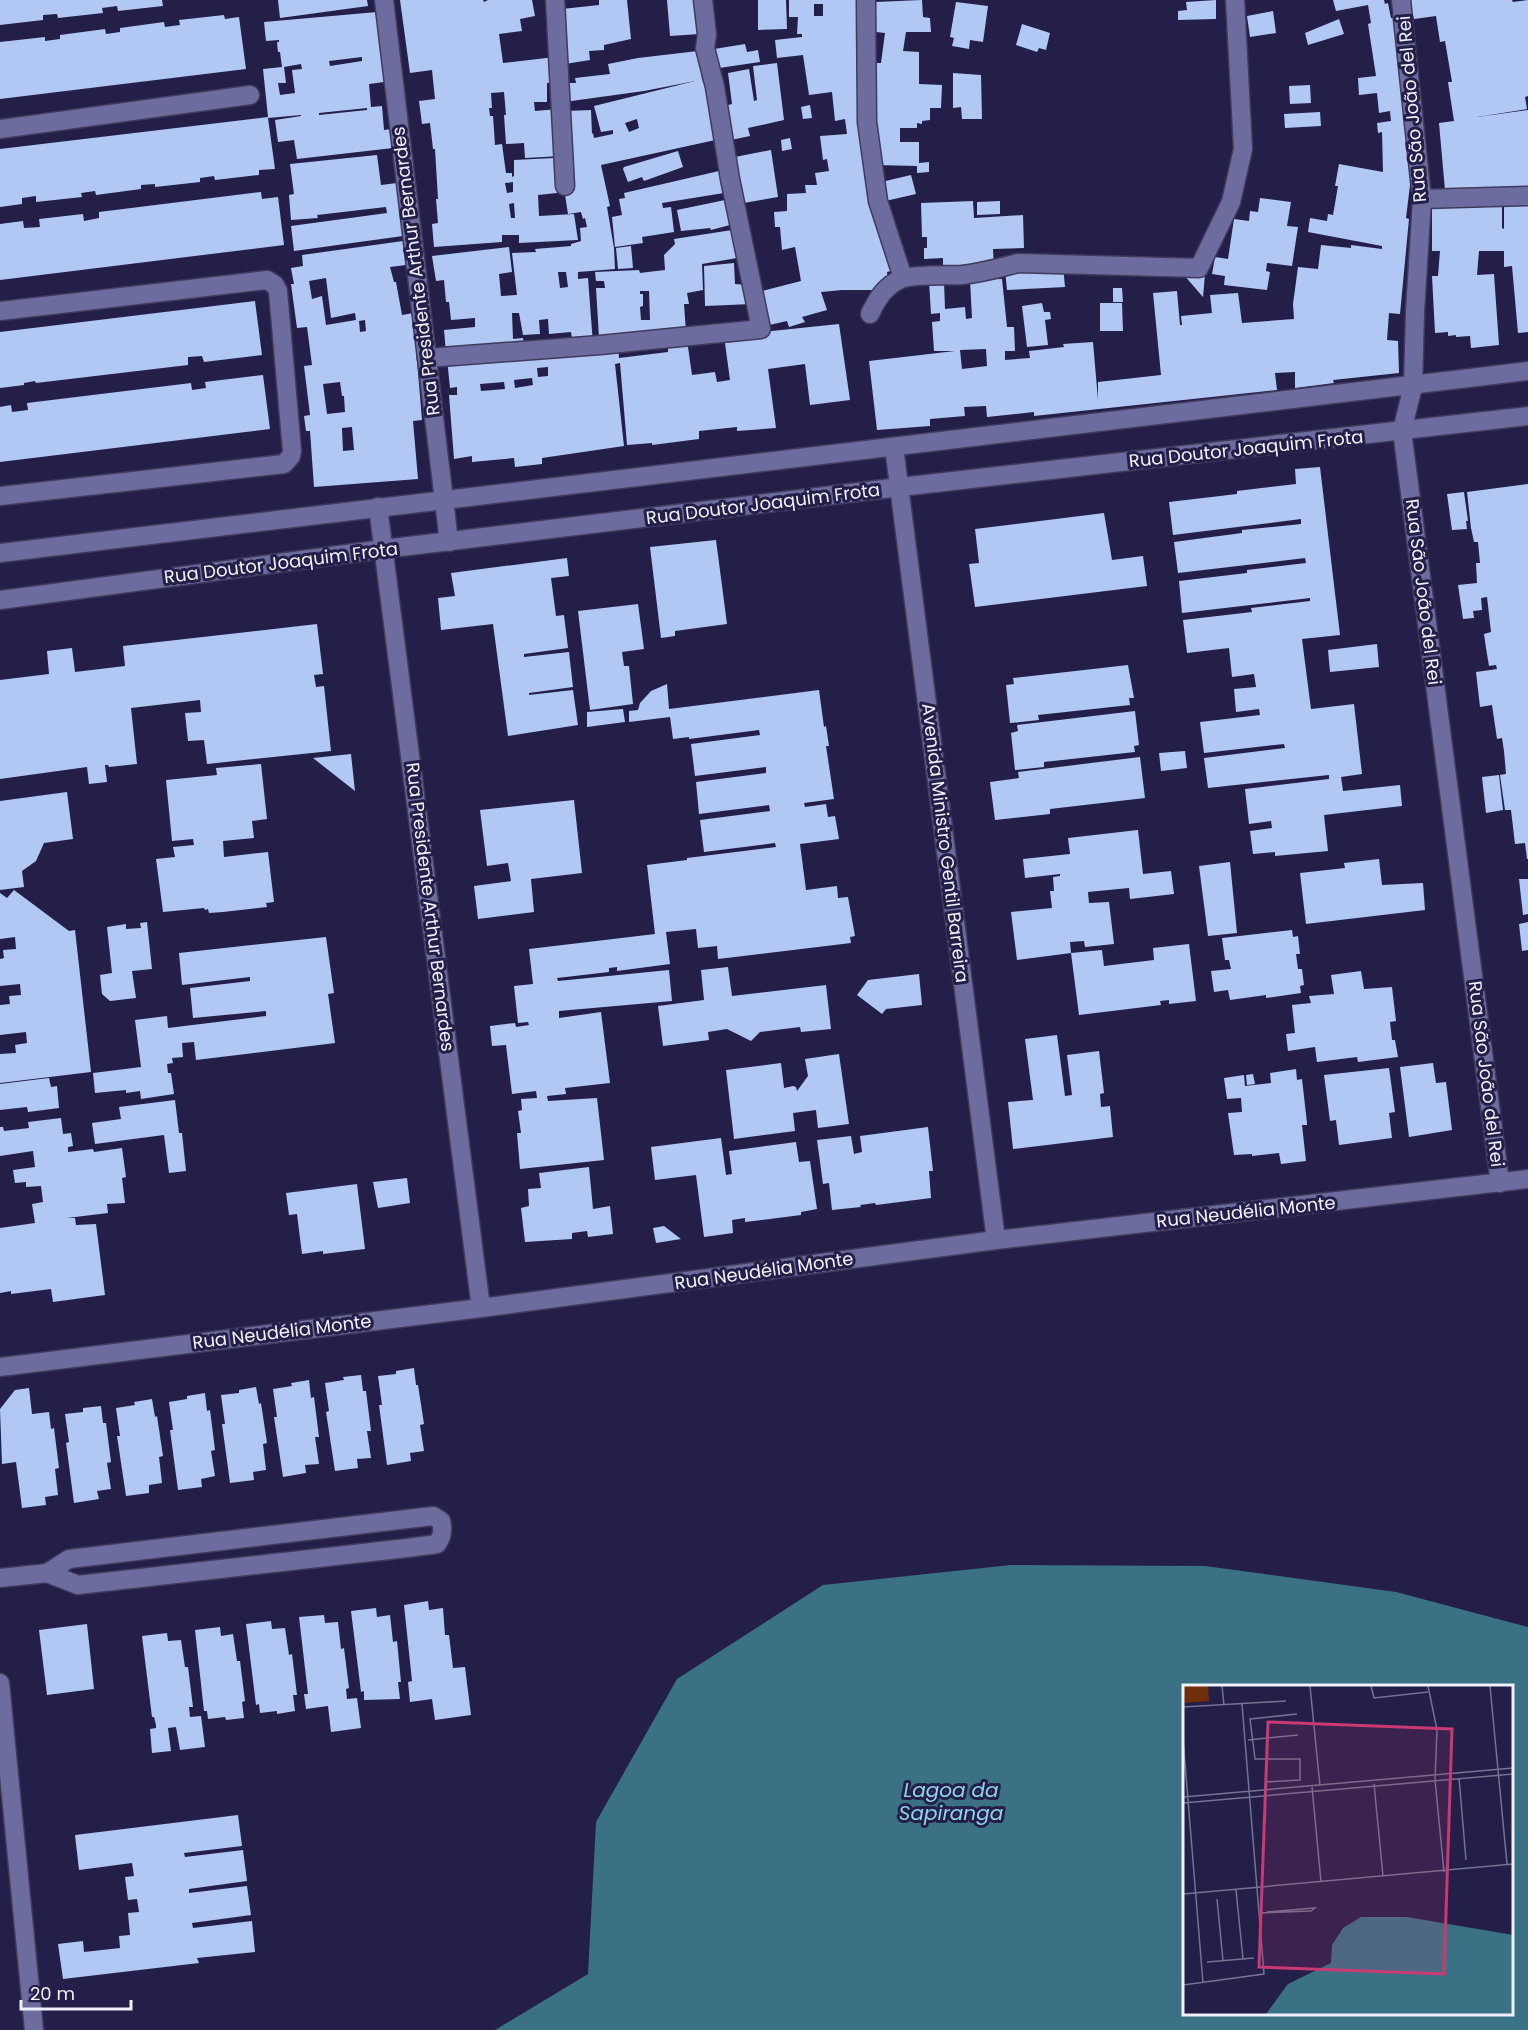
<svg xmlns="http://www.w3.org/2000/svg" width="1528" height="2030" font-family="Poppins,sans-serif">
<rect width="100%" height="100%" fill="#231f49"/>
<!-- water -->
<path fill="#3a7185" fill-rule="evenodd" d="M1011 1565 1205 1566 1396 1592 1528 1627V2030H495L588 1974 596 1822 677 1679 823 1585ZM1184 1686H1512V2014H1184Z"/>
<!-- building -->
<path fill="#b2c8f4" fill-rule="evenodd" d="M0 0H162L163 6 118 11 117 6 102 8 103 13 58 18 57 14 43 15V20L0 25Z
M278 0H367L368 6 280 18Z
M400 0H483L484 2 488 0H532L535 16 520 19 522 31 499 34 503 63 555 57 556 82 547 83V102H534L535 111 558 109 561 156 525 158 524 143 506 144 504 115H506L504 92 491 93 492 108H489L490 116H493L495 145 502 144 506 173H512V177L514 176V160L554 158 557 193 538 195 539 216 574 214 578 240 519 243V235H502V242L434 247 432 224 438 223 436 199H438L435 149H433L430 123 422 124 419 101 435 99 432 70 410 73ZM513 182V192L507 193 505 183ZM514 203 515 218H511L509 204Z
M599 0H627L631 39 604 45V50L589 51 590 60 565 64 562 9 599 5Z
M667 0H702L700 34 670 36Z
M758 0H786L787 29 758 30Z
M789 0H860V67L857 68 861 117 880 239H883L885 255 890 257 891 271 887 272 888 281 875 290H842L821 292 827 310 802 317 805 322 789 327 787 321 765 326 758 292 801 281 795 247 782 250 780 227H775L774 212 787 211V194L806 193 805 185H817L815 173 829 171 827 159 823 160 820 136 847 134 845 119 835 121 832 92 809 95 803 55 777 58 775 40 802 37V34H797L798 17H789ZM814 4H823V16H814Z
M922 0 923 17 930 18 931 32H906L903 51 919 52V84L942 85 941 108H930V120L922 121V124L917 123V128H900V142H919V163L929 162V172L917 173V166L876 165 873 63H881L885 33 876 32 875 2Z
M1216 0V19L1178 20V11L1187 10 1186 2Z
M1333 0H1384L1385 4 1388 3 1391 18H1393L1402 73 1411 177 1406 218 1409 219 1400 314 1389 313 1387 340 1398 341 1399 373 1333 380 1334 383 1295 388V372L1275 373 1277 390 1034 416V412L987 417 986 406 964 407 965 416 930 419V426L877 430 869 361 955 351H934L932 322 940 321V313L931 314 929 281H944L945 309 965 307 966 319 972 318 970 280 1002 279 1007 327H1014L1015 351H1005V360L1030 358 1029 351 1064 347 1063 344 1093 342 1098 400V382L1161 375 1153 293 1177 291 1180 325H1182L1181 316 1212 313 1210 295 1238 293 1242 323 1294 319 1293 304 1298 267 1318 269 1321 245 1351 248V245L1382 249V246L1308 232 1310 218 1327 221 1328 214 1333 215 1338 186H1335L1339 164 1383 172 1382 132 1378 133 1377 123 1391 121 1390 111 1379 113 1377 93 1359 95 1358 78 1376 76 1368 24 1371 23 1368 5 1336 11ZM986 349 987 366 962 369 960 350Z
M1409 0H1512L1513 2 1528 0V96L1525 97 1527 109 1477 117 1528 110V189L1481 191V188L1445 190 1439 123 1454 121 1448 82H1452L1445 41 1440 42 1436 16 1414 19Z
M956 2 988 6 983 42 970 40 969 49 952 46 954 38 950 37Z
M1273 11 1276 33 1250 37 1247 16Z
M377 12 384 82 369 84 371 107 382 106 384 130 392 129 393 148 297 159 294 140 278 142 275 120 301 116V115L268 118 275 169 259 170V175L215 180 214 176 200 178V182L155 187V184L141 185V189L96 195 95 191 81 193 82 197 36 202V196L22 198V204L0 207V149L268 117 263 69 282 67 280 52H278L277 42H279V40L266 41 264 22ZM362 57V61L330 66 329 61ZM301 64 302 69 292 70 295 93 280 95 278 83H286L284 67ZM367 108V110L319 115V113Z
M224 15 225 19 239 17 246 69 0 99V42L45 37V41L60 39V35L105 29 106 34 120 32V28L164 22 165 27 180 25 179 20Z
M1339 19 1344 34 1308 45 1305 33Z
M1022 24 1050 33 1046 50 1039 48 1037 52 1016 45Z
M745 44 747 52 758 50 760 62 712 69 708 50Z
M698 51 702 79 709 97 720 139 601 165 610 206 607 207 614 248 615 269 578 272V279L588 278 593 344 573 345 571 332 549 334 548 319 539 320 540 334 523 335 519 313H512L513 339 523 338 524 345 446 353 444 330 475 327V318L451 320 449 302H446L444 280 436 281 432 256 509 247 512 272 499 274 501 296 517 295 512 253 536 252 535 249 571 246V244L581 241 580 228 587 227 585 218 583 219 581 212 568 214 564 188 565 111 591 110 592 134 593 133 594 138 613 134V130L601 132 594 106 695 81 644 91 564 102 562 83H576L575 78 610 74 608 64 638 58ZM637 119 639 128 629 132 625 123ZM558 272H566L568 287 560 288Z
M777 63 784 120 748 128 750 136 726 141 720 107 732 104 728 73 749 69 754 101 757 100 753 66Z
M953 73 981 75 982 119H962L961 107 953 108Z
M1310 85 1311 103 1290 104 1289 86Z
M810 105 812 118 803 119 801 107Z
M1320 112 1321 126 1285 128 1284 114Z
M790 138 792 149 782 151 781 140Z
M771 150 778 197 738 204 730 158Z
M678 151 683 167 644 181 642 177 628 182 623 169 624 167Z
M377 155 381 185 397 183 403 236 294 251 291 226 387 213 386 207 317 215 318 218 291 220 289 195 294 194 290 164Z
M719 171 724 193 662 203 663 208 671 207 674 232 642 237 643 243 615 247 612 217 622 215 619 199 625 198 624 193Z
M911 175 916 194 881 202 877 183Z
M261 192 262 199 278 197 284 245 0 280V224L23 221 24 228 40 227 39 219 83 214 84 221 99 218V212Z
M1260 198 1291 202 1287 226 1298 227 1292 266 1267 263 1266 271 1270 272 1267 290 1224 285 1225 276 1212 274 1215 257 1228 259 1234 219 1249 221 1250 211 1258 212Z
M725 200 730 225 711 230 710 228 681 231 677 210Z
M973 201 974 218 1023 215 1024 248 993 249 994 269 943 271V258L924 259V248H927V237H922L921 203Z
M1000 201V214L977 215V202Z
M1502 201V228L1504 229V204L1528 202V332L1518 333 1512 266 1504 267V251H1479L1477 275 1494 274 1499 345 1471 348 1470 336 1456 337V335L1448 336V332L1435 333 1432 276H1438L1440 251H1432V209L1441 202Z
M732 230 737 258 702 264 703 290 687 293 689 304H684L686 332 599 338 596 288H605L604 281H596L595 272 639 270 640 273 648 272 665 270 664 255 675 244 674 239ZM640 291H649L650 320H641L640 307 643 306V294H640Z
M403 241 406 265 390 267 394 282H396L402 315 413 313 422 420 413 421 418 479 314 487 310 431H306L304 416 310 415 304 366 312 365 307 327 297 328 291 284H294L291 268 303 266 302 255ZM326 278 331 318 355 313 356 320 326 325 322 296 312 299 309 281ZM365 320 366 331 360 332 359 321ZM340 382 342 396H344L345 412 327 414 323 384ZM352 427 354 450 343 451 342 428Z
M631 246 633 268 618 269 616 248Z
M734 263 735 284 748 285 752 304 705 306 704 266Z
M1063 266 1065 287 1007 290 1005 270Z
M1183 274H1205L1203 297Z
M1113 288H1122L1123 302H1113Z
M255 301 262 355 204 362 202 356 188 357V365L36 383 35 381 24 383V385L0 388V332Z
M1042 303 1044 312H1050L1051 319 1045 320 1048 345 1027 347 1022 306Z
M1100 303H1122L1123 331H1100Z
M839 324 850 400 810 405 805 364 768 369 776 428 737 431V427L699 431V439L652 445V443L627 445 620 363 615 364 624 446 542 458V464L515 467 514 458 472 462V456L454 459 449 395H457V387L450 388 447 359 618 345 619 358 668 352V341L687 340 692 375 715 372 717 382 730 380 724 336ZM548 367V376L538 377 537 368ZM532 378 533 385 515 388 514 380ZM504 382 505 389 481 391 480 384Z
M263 375 270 429 0 462V407L11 405 12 412 28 410 27 403 191 383 192 390 206 388 205 382Z
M1320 467 1340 635 1302 639 1311 709 1354 704 1362 774 1341 777 1343 791 1400 785 1402 806 1324 815 1328 851 1275 856V852L1253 854 1250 831 1272 828 1271 821 1249 824 1245 789 1329 779V775L1208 788 1204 758 1285 748 1284 744 1204 753 1200 722 1260 715 1259 709 1236 712 1234 689 1256 687 1254 674 1232 677 1229 648 1187 653 1183 620 1252 612 1251 608 1310 601V598L1182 613 1179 581 1247 573V570L1306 563 1305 558 1178 573 1174 542 1242 533V530L1301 524V519L1173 535 1169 502 1237 494V491L1296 484 1295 469Z
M1528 484V859H1527L1525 843 1515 844 1511 810H1505L1500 775 1506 774 1504 751 1502 738 1497 739 1492 705 1480 707 1476 672 1497 669 1496 665 1489 666 1486 648 1484 634 1491 632 1487 597 1481 598 1482 610 1473 611 1474 618 1463 619 1458 585 1477 583 1476 563H1480L1478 542H1474L1471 528 1467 492Z
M1464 492 1468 521H1466L1467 529 1452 530 1447 494Z
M1104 513 1112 560 1143 556 1147 586 975 607 969 564 979 563 975 529Z
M716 540 727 624 675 631V636L661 638 650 547Z
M567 558 569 576 551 578 556 616 564 615 568 648 524 654V657L569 652 573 687 529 693V695L573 690 578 725 508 736 493 624 441 630 438 598 455 596 451 573Z
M638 604 644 649 622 652 624 666H629L633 704 590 710 578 611Z
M317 624 323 674 314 675 316 687 324 686 331 751 207 764 204 740 188 741 185 713 201 712 200 700 131 708 137 764 109 767 108 765H105L107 782 89 784 87 767 0 779V680L49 674 47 651 72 648 75 672 125 666 123 646Z
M1377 644 1379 667 1330 672 1328 650Z
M1128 665 1134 698H1129L1130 705 1038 715 1039 720 1010 723 1006 685 1014 684 1013 678Z
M667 684 669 709 819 690 824 727 826 726 829 746H826L834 799 804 803 805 807 826 804 828 817 835 816 839 839 800 844 806 890 837 886 838 898 848 897 855 936 850 937 851 943 718 959 717 946 698 948 696 929 666 932 670 964 617 971V967L609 968V972L557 978 558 981 669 970 672 1001 559 1011V1018L601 1012 610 1083 565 1088 566 1094 547 1096 548 1101 597 1098 604 1160 520 1169 517 1133H521L518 1111 522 1110 521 1099 537 1098 536 1091 512 1094 506 1045 492 1046 490 1026 515 1023 516 1027 529 1025 528 1022 518 1023 514 986 533 984 529 949 655 934 647 865 687 860V858L776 847 775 843 704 852 700 820 770 811 769 805 699 814 696 782 766 773V767L695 776 691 744 760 735 759 730 689 739V737L673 739 670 717 629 722V711L638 710 640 703 651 691Z
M623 709 625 722 587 727V712Z
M1135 711 1139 745 1134 746 1135 752 1044 762V767L1015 770 1011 733 1018 731 1017 725Z
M1185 751 1187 768 1161 771 1159 753Z
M351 754 355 791 313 758Z
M1140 757 1145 798 1050 809V814L995 820 990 782 1019 778 1018 772Z
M261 764 267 819 252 821 254 838 223 841 224 857 268 852 274 902 266 903 267 907 223 912 209 913 208 909 205 910 204 908 163 912 156 859 175 857 173 847 194 845 193 839 172 841 166 780 217 775 216 768Z
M1499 775 1503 810 1486 813 1482 777Z
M67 792 73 839 44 843 36 861 22 871 24 887 0 890V801Z
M574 800 582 873 531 879 534 912 478 919 474 886 511 881 508 863 487 866 480 810Z
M1138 830 1143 874 1171 871 1174 894 1130 899 1129 888 1088 892 1089 903 1109 902 1114 944 1085 947 1084 941 1070 942 1071 953 1102 950 1104 966 1154 960 1153 948 1189 944 1196 1001 1169 1004V1000L1160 1001 1161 1005 1079 1015 1071 953 1017 960 1011 912 1052 908 1050 891H1054L1053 877 1060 876V874L1025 878 1023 859 1070 854 1068 838Z
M1379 859 1382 885 1423 883 1425 910 1306 924 1300 873 1345 868 1344 863Z
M1230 862 1237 933 1208 936 1199 866Z
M1519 879H1528V914L1523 915Z
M14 890 69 931 75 930 91 1072 0 1083V1054L16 1053 15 1045 27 1043 26 1032 0 1035V1005L10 1004 9 996 21 995 20 984 0 986V959L4 958 3 950 16 949 15 937 0 939V893L7 898Z
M147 922 152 969 132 971 136 998 110 1001 102 994 100 975 112 973 107 927 126 924V929L141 928 140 923Z
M1528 922V950L1522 951 1519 924Z
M1292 930 1293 937 1298 936 1300 954H1296L1298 969H1302L1304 985 1300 986 1301 993 1266 998V995L1230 1000 1228 990 1214 992 1211 971 1231 969 1229 960H1225L1222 938Z
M326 937 334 993 328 994 335 1043 196 1060 194 1042 182 1043 183 1057 172 1058 173 1063 167 1064 168 1073H171L174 1094 141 1099 140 1091 126 1093V1090L95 1093 93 1073 141 1067 135 1020 167 1016 168 1028 266 1016V1011L193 1018 190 988 250 981V977L182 985 179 953Z
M728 967 732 996 826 985 831 1029 801 1032 800 1027 760 1032 751 1041 727 1029 708 1032 709 1040 663 1046 658 1006 704 1000 701 970Z
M1361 971 1364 989 1392 987 1396 1021 1390 1022 1392 1040H1395L1398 1057 1358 1062 1357 1057 1317 1062 1315 1047 1288 1051 1286 1034 1295 1033 1292 1005 1311 1003 1309 996 1334 994 1331 975Z
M919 974 922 1005 886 1009 882 1014 857 995 868 980Z
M1057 1035 1065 1096 1072 1095 1067 1055 1099 1051 1104 1093 1100 1094 1101 1107 1110 1106 1113 1137 1013 1149 1008 1102 1033 1100 1025 1039Z
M839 1054 849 1124 818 1128 816 1110 793 1113 795 1131 734 1139 726 1070 781 1063 784 1088 793 1086 796 1087 797 1091 808 1076 805 1059Z
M1433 1063 1436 1083 1446 1082 1452 1130 1409 1137 1400 1067Z
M1389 1068 1395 1112 1389 1113 1392 1138 1339 1145 1336 1120 1330 1121 1324 1075Z
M1296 1069 1297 1080 1302 1079 1307 1123V1125H1302L1306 1161 1281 1164 1279 1153 1252 1156V1154L1234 1155 1228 1113 1242 1112 1241 1098 1227 1099 1224 1078 1244 1075 1245 1086 1271 1083 1270 1073Z
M1253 1074 1255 1084 1247 1085 1246 1075Z
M49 1078 51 1087 57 1086 59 1108 28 1112 27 1107 0 1110V1084Z
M175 1100 179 1133H182L186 1171 169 1173 164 1135 95 1144 92 1123 121 1119 119 1107Z
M61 1118 63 1134 71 1133 73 1146 68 1147V1152L93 1149 94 1152 122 1148 126 1177 122 1178 125 1203 107 1204 108 1213 67 1218H75L76 1225 96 1224 105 1295 53 1302 51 1289 11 1294V1291L0 1293V1228L35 1223 32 1204 43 1202 41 1186 26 1187V1182L15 1183 13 1170 35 1167 33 1151 0 1156V1127H3L4 1131 29 1128 28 1122Z
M928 1127 933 1171H929L931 1198 876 1205 875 1203 860 1205 861 1207 832 1210 829 1183 823 1184 817 1140 851 1136 854 1154 862 1152 860 1136Z
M721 1138 726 1175 732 1174 729 1151 796 1142 799 1162 810 1161 817 1209 801 1212V1215L745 1222V1218L732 1220 733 1233 704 1237 696 1175 655 1180 651 1147Z
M589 1167 593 1209 610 1206 613 1234 588 1237 587 1231 572 1233V1239L525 1242 521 1208 529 1206 528 1189 541 1188 539 1173Z
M407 1178 410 1203 378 1208 373 1182Z
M357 1184 365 1249 323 1254V1251L302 1254 297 1214 289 1215 286 1193Z
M664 1226 681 1239 656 1243 653 1228Z
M414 1368 416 1385H418L424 1424 420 1425 424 1451 410 1453 411 1461 387 1465 379 1405H382L378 1376 396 1374V1371Z
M361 1375 363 1391H366L371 1431H367L371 1458 357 1459 358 1468 335 1471 326 1412 329 1411 325 1383 344 1380 343 1377Z
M309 1380 311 1398 314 1397 319 1437H315L319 1464 305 1465 306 1473 283 1477 274 1417H277L273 1389 292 1386 291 1383Z
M256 1387 259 1404 261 1403 267 1443 263 1444 266 1470 253 1472 254 1480 230 1483 222 1424H225L221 1395 239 1393V1390Z
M29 1388 32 1414 49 1412 51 1429 54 1428 59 1468 55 1469 58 1495 45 1497 46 1505 22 1508 16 1462 2 1464 0 1409 15 1390Z
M205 1393 207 1411 210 1410 215 1450 211 1451 215 1476 201 1479 202 1487 178 1490 170 1430H173L169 1402 187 1399V1396Z
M152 1399 155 1417 157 1416 163 1456 159 1457 162 1483 149 1485V1493L126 1496 117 1436H120L116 1408 135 1405 134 1402Z
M101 1406 103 1423H106L111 1462 107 1463 111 1489 97 1491 99 1499 74 1503 66 1443 69 1442 65 1414 83 1412V1408Z
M428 1601 429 1610 443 1608 445 1635H449L453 1668 465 1667 471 1715 435 1720 432 1699 410 1702 408 1682 412 1681 404 1605Z
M376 1608 377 1617 390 1615 393 1642 397 1641 401 1682H398L400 1699 364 1700V1691L361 1692 351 1611Z
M324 1615 325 1623 338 1622 341 1649 344 1648 349 1688 346 1689 347 1699 357 1698 361 1728 331 1732 328 1706 306 1709 304 1694H308L299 1617Z
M271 1621 272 1629 285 1628 289 1655 292 1654 297 1695H293L295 1711 277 1714V1711L260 1713 259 1704 256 1705 246 1624Z
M87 1624 94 1689 47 1695 39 1630Z
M220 1627 221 1636 233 1634 237 1661H240L245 1701 242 1702 244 1718 226 1720 225 1717 208 1719 207 1711H204L195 1630Z
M167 1633 168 1641 181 1640 185 1667H188L193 1707H189L190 1717 201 1716 205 1747 180 1750 176 1727 168 1728 171 1751 152 1753 150 1729 156 1728V1725L154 1717H152L142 1636Z
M238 1815 242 1846 184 1853 185 1857 243 1850 247 1881 189 1889V1893L247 1886 251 1915 192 1923 193 1928 252 1921 255 1952 197 1958 199 1963 63 1979 58 1944 83 1941 84 1952 120 1948 119 1936 130 1935 128 1913 139 1912 137 1899 128 1900 125 1877 134 1876 132 1863 79 1870 75 1835Z"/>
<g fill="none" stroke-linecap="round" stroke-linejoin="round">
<defs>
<path id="lane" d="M555 0 565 186
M866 0 867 122 878 201 903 278
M1422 199 1528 196
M870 314C877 299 885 286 901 279 913 274 947 276 962 275 981 273 999 268 1018 263L1199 268 1231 202 1243 149 1235 0
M427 358 600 345 761 329 730 179 715 87 705 48 707 34 703 0"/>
<path id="street" d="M384 0 449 542
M1401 0 1422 199 1415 312 1413 386 1402 431 1500 1183
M0 129 250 95
M0 311 267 280 275 285 278 291 292 451 291 456 284 464 0 496
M894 447 996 1240
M378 507 481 1308
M0 1367 481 1308 996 1240 1528 1179
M0 1578 47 1573 78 1585 407 1548 437 1544C443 1536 443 1529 441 1521L433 1516 69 1559 47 1573
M0 1683 34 2030"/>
<path id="secondary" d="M0 553 1528 371
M0 600 384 549 900 487 1528 416"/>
</defs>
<!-- lane casing -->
<use href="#lane" stroke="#403a5b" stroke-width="21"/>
<!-- street casing -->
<use href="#street" stroke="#403a5b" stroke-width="21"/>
<!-- secondary casing -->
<use href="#secondary" stroke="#403a5b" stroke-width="21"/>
<!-- lane -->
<use href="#lane" stroke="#6d6c9e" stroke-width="18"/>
<!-- street -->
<use href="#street" stroke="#6d6c9e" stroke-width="18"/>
<!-- secondary -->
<use href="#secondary" stroke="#6d6c9e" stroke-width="18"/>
</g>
<g text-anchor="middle" stroke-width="6" stroke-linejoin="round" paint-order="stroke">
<!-- street labels -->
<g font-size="18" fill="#f0f1fc" stroke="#231f49">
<text transform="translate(1412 109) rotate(-95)" y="6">Rua São João del Rei</text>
<text transform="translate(416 271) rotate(-97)" y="6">Rua Presidente Arthur Bernardes</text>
<text transform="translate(1246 449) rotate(-6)" y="6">Rua Doutor Joaquim Frota</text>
<text transform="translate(763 504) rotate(-7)" y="6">Rua Doutor Joaquim Frota</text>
<text transform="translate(281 563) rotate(-7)" y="6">Rua Doutor Joaquim Frota</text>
<text transform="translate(1423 592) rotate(83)" y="6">Rua São João del Rei</text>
<text transform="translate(945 843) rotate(83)" y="6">Avenida Ministro Gentil Barreira</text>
<text transform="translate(430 907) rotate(83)" y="6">Rua Presidente Arthur Bernardes</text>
<text transform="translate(1486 1074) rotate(83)" y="6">Rua São João del Rei</text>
<text transform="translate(1246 1212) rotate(-6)" y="6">Rua Neudélia Monte</text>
<text transform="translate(764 1271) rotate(-8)" y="6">Rua Neudélia Monte</text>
<text transform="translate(282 1332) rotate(-7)" y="6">Rua Neudélia Monte</text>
</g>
<!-- water labels -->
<g font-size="20" font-style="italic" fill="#8fd3ee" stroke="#231f49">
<text x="951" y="1797">Lagoa da<tspan x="951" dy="23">Sapiranga</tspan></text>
</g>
</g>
<!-- overview -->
<g transform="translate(1183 1685)">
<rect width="330" height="330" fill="#231f49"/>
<path d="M0 1H25L26 16 2 18Z" fill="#702e0b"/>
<path d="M178 232H224L330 250V329H83L105 299 148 278 149 260 160 243Z" fill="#3a7185"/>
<path fill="none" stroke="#757391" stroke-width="1.5" d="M39 1 41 20M127 1 137 101M188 1 191 13 245 7M245 1 254 45 252 95 261 187M307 1 324 179M0 22 103 16M0 54 20 298M65 55 115 50M276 93 283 175M82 97 117 95V74H72L67 34 114 29M191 99 200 191M129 102 138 197M0 112 330 83M0 118 330 89M53 205 60 274M0 209 330 179M34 214 40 276M77 228 128 226 132 223 84 227M24 277 71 273M0 300 81 289 59 19"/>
<path fill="#c93973" fill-opacity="0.15" stroke="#c93973" stroke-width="3" d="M85 37 269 44 261 289 76 282Z"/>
<rect width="330" height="330" fill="none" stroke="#f0f1fc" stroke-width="3"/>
</g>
<!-- scale -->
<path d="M21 2000v9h110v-9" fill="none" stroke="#f0f1fc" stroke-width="3"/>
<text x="30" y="2000" font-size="18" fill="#f0f1fc" stroke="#231f49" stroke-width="4.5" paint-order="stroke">20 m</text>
</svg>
